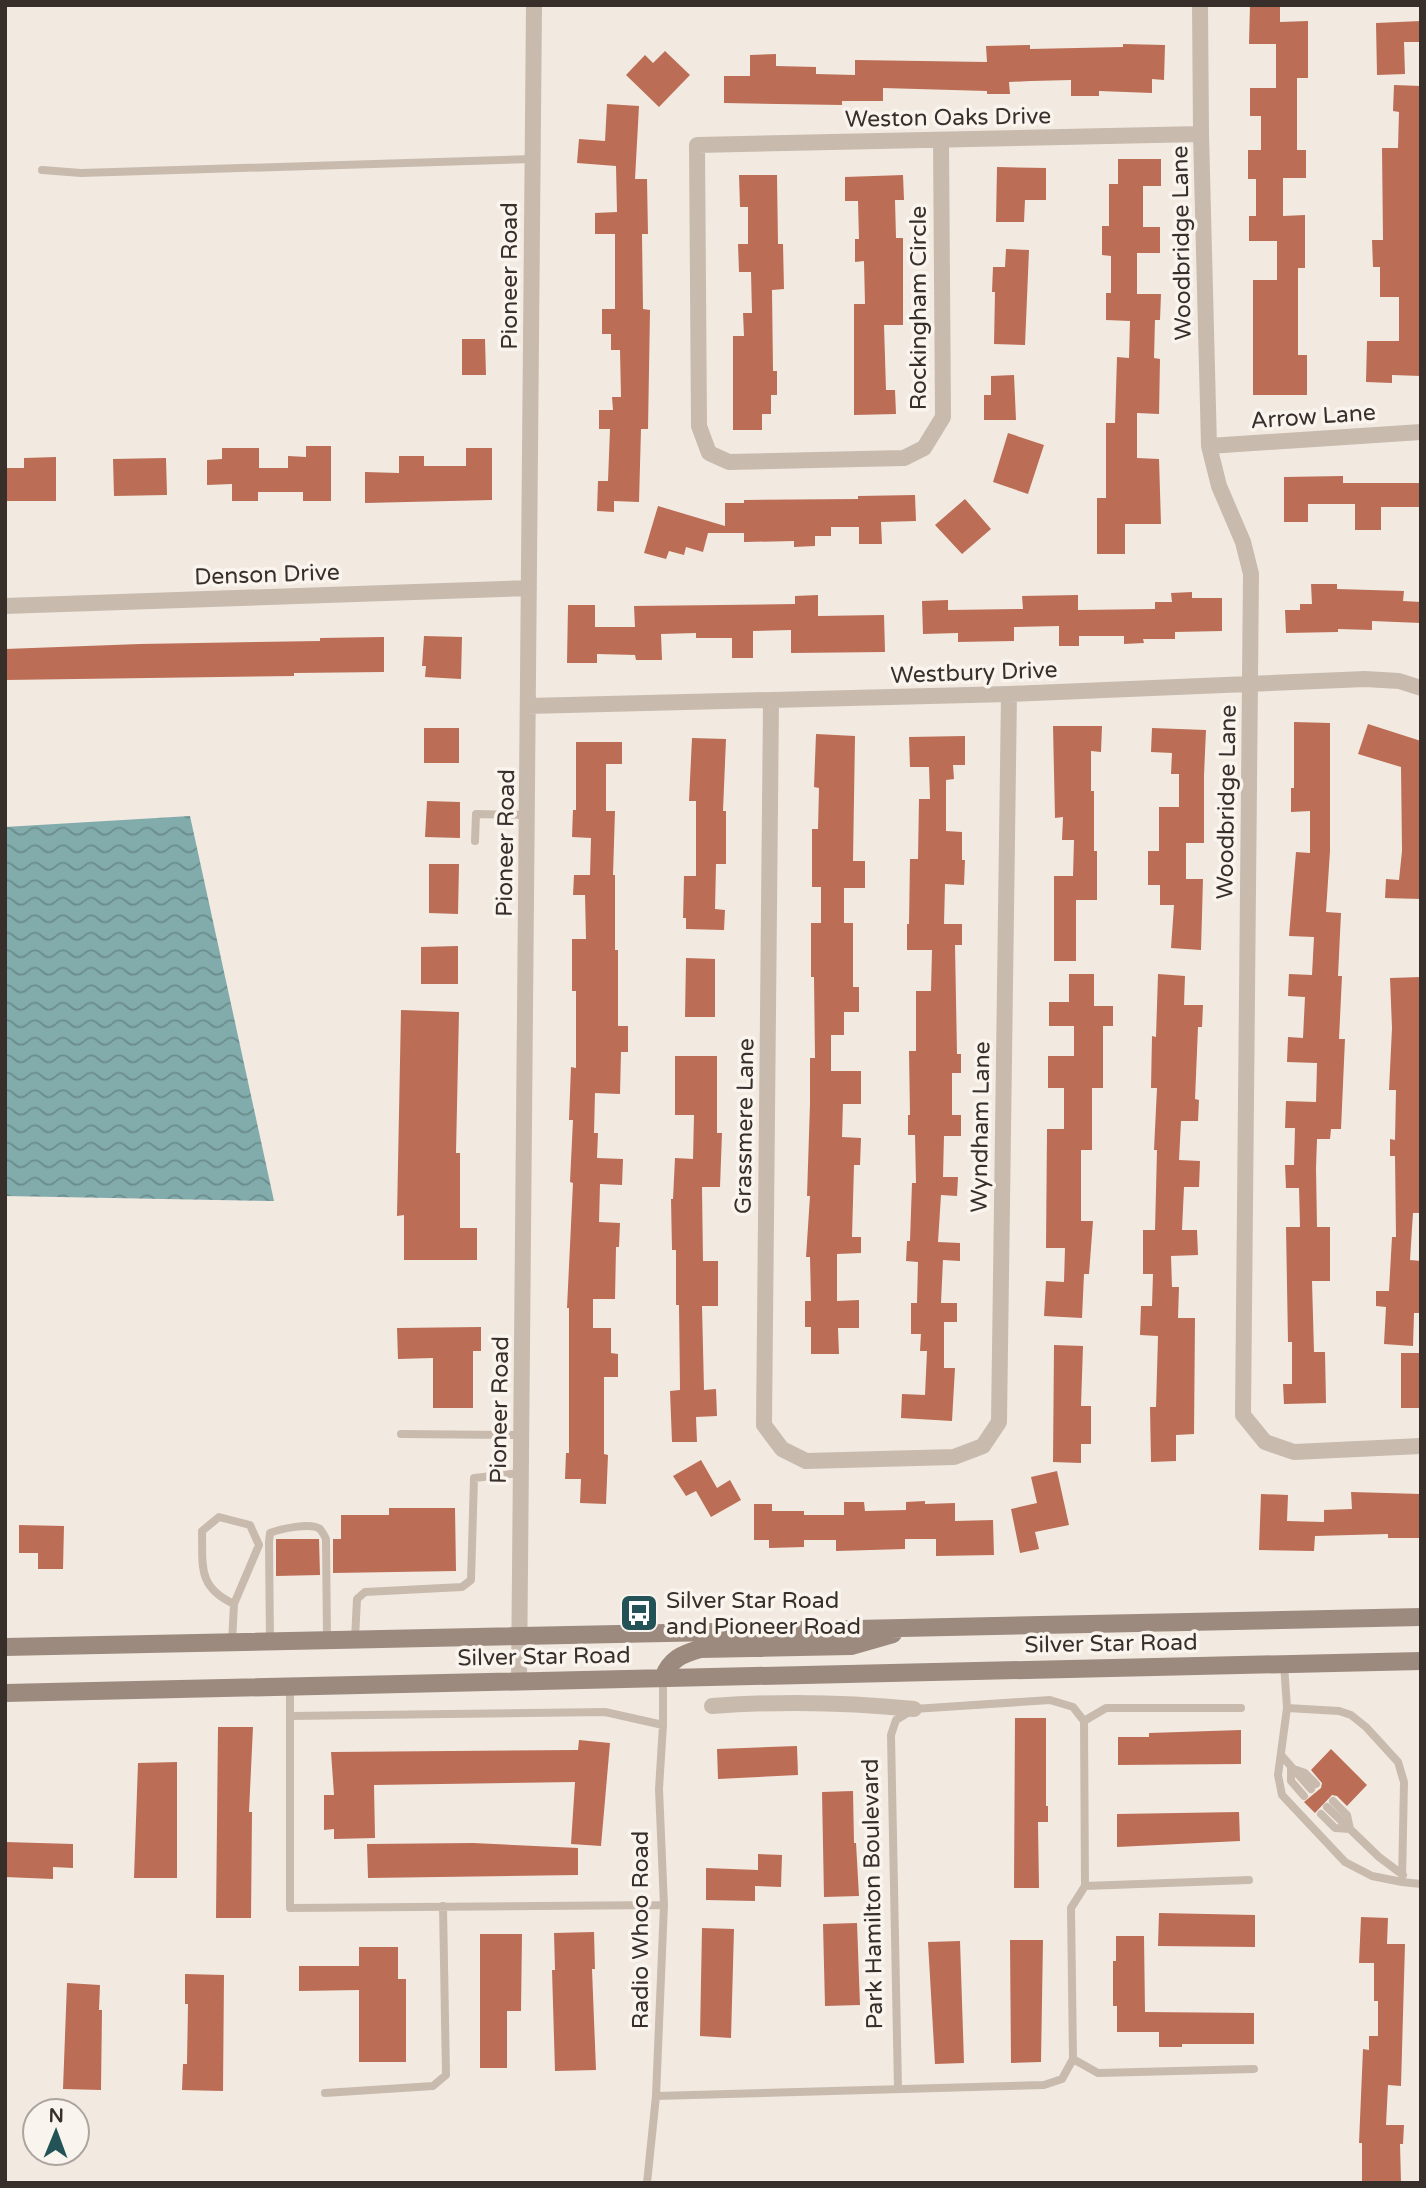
<svg xmlns="http://www.w3.org/2000/svg" width="1426" height="2188" font-family="'Varela Round',sans-serif">
<defs>
<pattern id="water-waves" width="16" height="10" patternUnits="userSpaceOnUse" patternTransform="scale(1.75)"><rect width="16" height="10" fill="#82abac"/><path d="M0 5q4-4 8 0t8 0" fill="none" stroke="#6b8c8c"/></pattern>
</defs>
<rect width="100%" height="100%" fill="#f2eae1"/>
<!-- water -->
<path fill="url(#water-waves)" d="M190 816 274 1201 5 1196V827Z"/>
<!-- building -->
<path fill="#bc6d55" d="M1250 5H1280V22L1308 21V78H1297V150H1306V178H1283V216L1305 215V268H1298V355H1307V395H1253V280H1277V241H1249V216H1256V179H1248V150H1261V116H1250V88H1276V44H1249Z
M1421 21V42H1404L1405 74 1377 75 1376 23Z
M1123 44 1165 45 1164 80 1152 79V93L1099 91V96H1071V80L1031 81 1009 82 1010 94H987V91L883 88V101H842V105L724 103V76H750V55L776 54V66L816 67V74L855 75V60L987 62 986 46 1030 45V49L1123 47Z
M665 51 690 75 659 107 626 75 645 55 653 63Z
M1394 85 1421 86V376L1392 375V383L1366 382 1367 341H1399V297H1380V267H1373L1372 240H1383L1382 148H1398L1399 112 1393 111Z
M607 104 639 106 635 179H647L648 234H642L643 309 650 310 648 429H641L639 502 614 501V512L597 511 598 481H608L610 429H599V410H613L612 397H621L620 350H611V334H602V309H615V234H595V213L617 212 616 166 577 163 579 139 605 141Z
M1118 159H1161V186H1143V227H1160V253H1137V294H1161L1160 320H1155L1154 358 1160 359 1159 414 1137 413V458L1159 459 1161 524H1125V554H1097V498H1106V423H1115L1117 357 1129 358 1130 321 1106 320V293H1111V256L1102 255V226H1109V184H1118Z
M997 167 1046 168V200H1025L1024 222H996Z
M739 175H777L778 244H783L784 289 772 290 773 371H777V395H771V414H762V430H733V336H744L743 313H752L751 272H739L738 244H748V207H740Z
M903 175 904 200H895L896 238H903V325H884L886 390H895L896 414 854 415V304H865L864 261 855 262V239H859L858 201H845V177Z
M1006 249 1029 250 1025 345 994 344 995 292H992L993 267H1005Z
M462 339H485L486 375H462Z
M1014 375 1016 420H984V395H991V376Z
M1008 433 1044 445 1028 494 993 482Z
M306 446H331V501H303V492H258V501H232V484L207 485V460L222 459V448H259V468H288V456L306 457Z
M466 448H492V500L365 503V472L399 473V456H424V466H466Z
M56 457V501H6V468H24V458Z
M166 458 167 495 114 496 113 459Z
M1343 476V483H1421V507H1381V530H1355V504H1308V522H1284V477Z
M915 495 916 521 881 522 882 544H859V527H831V536H815V546L794 547V541L744 542V533H708L703 552 686 547 684 555 669 551 666 559 644 553 658 506 725 526V503H744V500L858 499V496Z
M965 499 991 529 962 554 935 525Z
M1311 584H1337V589L1404 591 1403 601 1421 602V623L1372 621V630L1338 629V632L1286 633 1285 610H1300V604H1312Z
M1192 592V598H1222V631L1175 632V639H1143L1144 643 1124 644V636H1079V646H1059V626L1014 627V641L958 642V633L923 634 922 601 948 600V610L1023 609 1022 596 1078 595V610L1155 609V602H1172L1171 593Z
M818 595V616L884 615 885 652 791 653V630L753 631V658H732V638H696V633L661 634 662 660H636L635 655 597 654V663H567L568 605H595V627H635L634 606 795 604V596Z
M424 636 462 637 461 679 425 677 426 666H422Z
M384 637V672L294 673V676L5 680V649L140 644 320 641V638Z
M1294 722 1330 723V851L1326 912 1341 913 1338 976H1342L1339 1039H1345L1341 1129H1331L1330 1139H1317L1316 1168 1317 1227H1330V1281H1312L1314 1352H1325L1326 1403 1284 1404 1283 1384H1292V1342H1288L1286 1227H1300L1299 1188H1286L1285 1165H1294L1295 1128H1285L1286 1101 1316 1102 1317 1063 1287 1062 1288 1037 1303 1038 1305 997 1288 996 1289 974 1312 975 1314 937 1289 936 1296 852 1310 853V811L1291 812V788H1294Z
M1368 724 1421 741V899L1385 898 1386 879 1399 880 1402 851 1401 767 1358 754Z
M1053 726H1102L1101 752 1091 751V791H1094V851H1097V900H1076V961H1054V876H1073L1074 840H1062L1063 817 1055 818Z
M424 728H459V763H424Z
M1152 728 1206 730 1204 775V843H1186V879H1203L1201 950 1171 948 1174 905H1160V885H1148V851H1159V807H1179V774H1171L1172 753 1151 752Z
M816 734 855 736 853 861H865V888H844V923H853V987H859V1012H844V1035H831V1071H861V1104H843L842 1137 861 1138 860 1165H854L852 1237H861V1253L837 1254V1301L859 1300V1328H838L839 1354H811V1327H805V1301H811L810 1257H806L810 1196H807L810 1104V1058H815L814 977H811V923H821V887H812V829H818L819 788 814 787Z
M965 736V765H953L954 779 946 780V831L962 832V860H965L964 885 945 884 944 924H962V945H955L957 1054H961V1073H952V1115H961V1136H944L943 1177H958L957 1196 941 1195 938 1242 960 1243V1261L943 1260 941 1303H957V1322H944V1368H955L952 1421 901 1418 902 1394 925 1395 927 1351H920L921 1334H911V1303H917L918 1262 906 1261 907 1241H910L912 1183H916L915 1135H908V1115H910L909 1051H916V991H931L932 950H907V924H909L910 859H918L919 799H930L929 767H910L909 737Z
M692 738 726 739 723 811H726V864H716L715 909 725 910 724 930 686 929V918H683L684 876H696V801H689Z
M576 742H622V764H606V811H615L613 875H615V950H618V1026H628V1052H621L620 1094 595 1093 594 1133H598L597 1158 623 1159 622 1185 600 1184 599 1222 620 1223 619 1247H616L615 1299H593V1328H611V1353L618 1354V1377H604V1454L608 1455 606 1504 580 1503 581 1479H565L566 1453H569V1308H567L573 1183 570 1182 573 1120H569L571 1067 576 1068V991H572V939H586L585 895H573L574 875H590L591 838 572 837 573 810H576Z
M427 801 460 802V838L425 837Z
M429 864H459L458 914 429 913Z
M458 946V984H421V947Z
M686 958 715 959V1017H685Z
M1069 974H1094V1006H1113V1026H1103V1088H1092V1150H1081V1221H1093L1089 1274H1084L1082 1318 1044 1316 1046 1281 1064 1282 1065 1248H1046L1047 1129H1064V1088H1048V1056H1074V1026H1049V1002H1069Z
M1158 974 1185 976 1184 1005H1203L1202 1027H1198L1195 1099 1199 1100 1198 1121H1181L1179 1160 1200 1161 1199 1187H1184L1182 1230H1197L1198 1255 1171 1256 1172 1287H1179L1178 1318H1195L1194 1434 1176 1435V1461L1151 1462 1150 1407H1156L1158 1336 1140 1335 1141 1306H1152L1153 1274H1143V1230H1155L1157 1150H1154L1157 1088H1151L1152 1036 1156 1037Z
M1421 977 1419 1070H1421V1213H1413L1410 1260 1421 1261V1313H1414L1413 1346 1384 1344 1386 1307 1376 1306V1291H1389L1392 1237H1396L1395 1156H1390V1139L1395 1140 1396 1090H1389L1392 1028 1390 978Z
M401 1010 459 1012 456 1153H460V1228H477V1260H404V1215L397 1216Z
M675 1056H717V1133H722L720 1187H702L703 1261H718V1306H702L704 1390 716 1389 717 1416 696 1417 697 1442H672L670 1391 680 1390 679 1305H676V1250H672L671 1199H673L675 1158 693 1159 694 1115H675Z
M481 1327V1351H473V1408H433V1358L398 1359 397 1328Z
M1054 1345 1083 1346 1081 1406H1091V1444H1081V1463L1053 1462Z
M1401 1353H1421V1408H1401Z
M701 1460 717 1488 730 1480 741 1500 711 1517 696 1491 686 1496 673 1476Z
M1057 1471 1069 1525 1035 1532 1039 1549 1020 1553 1011 1509 1037 1503 1031 1477Z
M1351 1492 1421 1494V1538H1388V1534L1315 1536 1314 1551 1259 1550 1261 1494 1288 1495 1287 1521 1324 1522V1510L1352 1509Z
M925 1501V1504L955 1503V1521L993 1520 994 1555 936 1556V1539H905V1549L836 1551V1540H804V1547L769 1548V1540H754V1504H772V1511H804V1515H844V1502H864L865 1511 906 1510V1502Z
M389 1508H455L456 1571 333 1573V1539H341V1515H389Z
M19 1525 64 1526 63 1569H38V1553H19Z
M276 1539H319L320 1575 276 1576Z
M1015 1718H1046V1806H1048V1822H1038L1039 1888H1014Z
M218 1727H253L249 1812H252L251 1918H216Z
M1241 1730V1764L1118 1765V1737H1149V1733Z
M579 1740 610 1743 601 1846 571 1844 575 1782 374 1785 375 1838 334 1839V1829L324 1830V1795H334L331 1752 578 1750Z
M797 1746 798 1775 718 1779 717 1749Z
M1331 1749 1367 1785 1347 1806 1337 1796 1332 1795 1315 1813 1304 1802 1321 1788 1322 1783 1311 1770Z
M177 1762V1878H134L138 1763Z
M853 1791 854 1843H856L859 1896 824 1897 822 1792Z
M1239 1812 1240 1841 1117 1847V1814Z
M5 1842 73 1844V1868L53 1867V1879L5 1877Z
M473 1843 578 1848V1875L368 1878 367 1844Z
M758 1854 782 1855 781 1887 755 1886V1901L706 1900V1868L758 1870Z
M1159 1913 1255 1915V1947L1158 1946Z
M1361 1917 1388 1918 1387 1944H1405L1401 2086 1388 2085 1386 2125H1404L1403 2144H1400L1401 2183H1362V2143H1359L1363 2049 1369 2050V2036H1378V2001H1374V1963H1359Z
M857 1923 860 2005 825 2006 823 1924Z
M702 1928 734 1929 731 2038 700 2036Z
M594 1932 595 1969H592L596 2070 555 2071 552 1970H555L554 1933Z
M480 1934H522L521 2011H507V2068H480Z
M1116 1936H1144L1145 2012 1254 2013V2044H1182V2047H1159V2032H1117V2006H1113V1961H1116Z
M1010 1940H1043L1041 2062 1011 2063Z
M960 1941 964 2063 935 2064 928 1942Z
M359 1947H398V1979H406V2062H359V1990L299 1991V1966H359Z
M185 1974 224 1975 223 2091 182 2090 183 2064H187L188 2004H185Z
M67 1983 100 1985 99 2010H102L101 2090 63 2089Z"/>
<g fill="none" stroke-linecap="round" stroke-linejoin="round">
<!-- service -->
<path stroke="#c9baae" stroke-width="8" d="M42 170 81 173 533 159
M475 841 476 814 528 815
M401 1434 521 1435
M355 1639 357 1599 365 1592 462 1587 471 1580 474 1478 520 1473
M232 1642 234 1604 259 1545 250 1525 219 1517 202 1531C203 1566 197 1587 234 1604
M270 1642 269 1542 270 1533C280 1529 311 1522 320 1529 321 1530 326 1538 326 1539L327 1640
M1284 1664 1287 1708 1339 1711 1351 1715 1366 1727 1398 1762 1404 1782 1402 1882 1421 1884
M290 1686V1908L664 1905
M1287 1708 1278 1775 1282 1795 1345 1862 1372 1876 1402 1882
M290 1716 605 1712 663 1725
M1084 1721 1106 1708H1241
M1281 1755 1311 1789
M1304 1796 1291 1781V1768L1305 1773 1316 1784
M1327 1807 1379 1857 1403 1875
M1321 1814 1335 1828 1350 1829 1347 1815 1333 1801
M1085 1886 1249 1880
M1073 2059 1098 2073 1254 2069
M325 2093 433 2086 446 2075 443 1906
M656 2096 1044 2085 1062 2079 1073 2059 1071 1908 1085 1886 1084 1721 1073 1707 1050 1700 914 1709 896 1720 891 1735 898 2089
M647 2183 656 2096 664 1905 659 1789 663 1725V1678"/>
<!-- minor -->
<path stroke="#c9baae" stroke-width="16" d="M1200 5 1201 134 1209 446 1219 486 1243 542 1251 574 1243 1415 1265 1442 1294 1452 1421 1446
M941 140 943 417 924 448 904 458 729 462 709 453 699 426 697 145 1201 134
M1209 446 1421 432
M5 606 529 588
M771 702 764 1425 782 1449 806 1461 954 1457 983 1446 999 1422 1009 694
M528 706 1009 694 1365 679 1399 681 1421 688
M519 1681 534 5
M712 1706C780 1701 846 1702 914 1709"/>
<!-- secondary -->
<path stroke="#9d8a7f" stroke-width="18" d="M5 1647 1421 1617
M663 1678C670 1659 682 1654 700 1649L851 1646 893 1634
M5 1693 1421 1661"/>
</g>
<!-- icons -->
<defs>
<symbol id="bus-square" viewBox="-11 -11 22 22"><rect x="-9" y="-9" width="18" height="18" rx="4" fill="#245357" stroke="#f9f4ed"/><path d="M-5-6H5V4H4V6H2V4H-2V6H-4V4H-5ZM-3.5-4V0h7V-4ZM-3.5 1.2v1.5H-2V1.2ZM2 1.2v1.5H3.5V1.2Z" fill="#fff"/></symbol>
</defs>
<g fill-rule="evenodd">
<use href="#bus-square" x="617" y="1591" width="44" height="44"/>
</g>
<g text-anchor="middle" stroke-width="7" stroke-linejoin="round" paint-order="stroke">
<!-- street labels -->
<g font-size="23" fill="#382f2b" stroke="#f9f4ed">
<text transform="translate(948 117) rotate(-1)" y="8">Weston Oaks Drive</text>
<text transform="translate(1181 243) rotate(-91)" y="8">Woodbridge Lane</text>
<text transform="translate(509 276) rotate(-90)" y="8">Pioneer Road</text>
<text transform="translate(918 308) rotate(-90)" y="8">Rockingham Circle</text>
<text transform="translate(1313 416) rotate(-4)" y="8">Arrow Lane</text>
<text transform="translate(267 574) rotate(-2)" y="8">Denson Drive</text>
<text transform="translate(974 672) rotate(-2)" y="8">Westbury Drive</text>
<text transform="translate(1226 802) rotate(-89)" y="8">Woodbridge Lane</text>
<text transform="translate(505 843) rotate(-89)" y="8">Pioneer Road</text>
<text transform="translate(744 1126) rotate(-89)" y="8">Grassmere Lane</text>
<text transform="translate(980 1127) rotate(-89)" y="8">Wyndham Lane</text>
<text transform="translate(499 1410) rotate(-89)" y="8">Pioneer Road</text>
<text transform="translate(1111 1643) rotate(-1)" y="8">Silver Star Road</text>
<text transform="translate(544 1656) rotate(-1)" y="8">Silver Star Road</text>
<text transform="translate(872 1894) rotate(-91)" y="8">Park Hamilton Boulevard</text>
<text transform="translate(640 1930) rotate(-90)" y="8">Radio Whoo Road</text>
</g>
<!-- poi labels -->
<g font-size="23" fill="#382f2b" stroke="#f9f4ed" text-anchor="start">
<text x="666" y="1608">Silver Star Road<tspan x="666" dy="26">and Pioneer Road</tspan></text>
</g>
</g>
<!-- border -->
<rect width="1426" height="2188" fill="none" stroke="#382f2b" stroke-width="14"/>
<!-- north arrow -->
<g transform="translate(56 2132) rotate(1)"><circle r="33" fill="#f9f4ed" stroke="#aca59f" stroke-width="2"/>
<path d="M0-5L12 26L0 18L-12 26Z" fill="#245357"/>
<text y="-10" font-size="19" font-weight="bold" text-anchor="middle" fill="#382f2b">N</text>
</g>
</svg>
